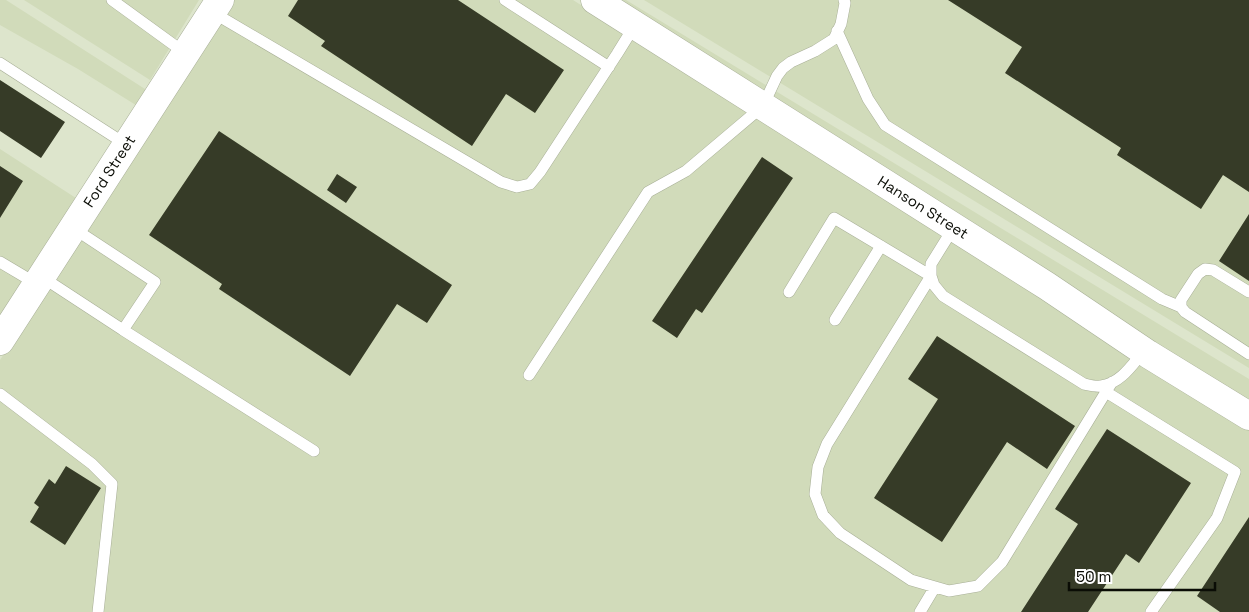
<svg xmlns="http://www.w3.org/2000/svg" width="1249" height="612" font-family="'Space Grotesk',sans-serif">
<rect width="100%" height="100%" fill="#dde5cc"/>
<!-- built -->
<path fill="#d1dbba" d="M0 0H6L145 89 150 90 139 107 78 69 0 25Z
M24 0H199L150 80Z
M231 0H573L1040 295 1249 429V612H0V360Z
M616 0H626L1249 379V403Z
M644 0H1249V368Z
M0 149 79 200 0 322Z"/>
<!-- building -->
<path fill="#363b27" d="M298 0H458L564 70 535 113 506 94 472 146 321 46 325 41 288 16Z
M948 0H1249V192L1223 175 1201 209 1117 155 1121 148 1005 73 1022 47Z
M0 80 65 122 41 158 0 131Z
M219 131 452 285 427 323 397 304 350 376 219 289 222 284 149 235Z
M762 157 793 178 702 313 696 309 677 338 652 321Z
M0 166 23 181 0 218Z
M337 174 357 187 346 203 327 190Z
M1249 214V281L1219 261Z
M937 336 1075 426 1047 469 1007 442 942 542 874 498 938 399 908 379Z
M1107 429 1191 483 1139 563 1126 554 1088 612H1021L1078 524 1055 509Z
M66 466 101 488 65 545 30 522 39 507 34 503 49 479 55 484Z
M1249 517V612H1220L1197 596Z"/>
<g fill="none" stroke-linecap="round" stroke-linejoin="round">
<defs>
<path id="lane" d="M112 0 185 53
M505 0 609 67
M212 12 501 182 517 187 530 184 540 172 617 54 635 25
M837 31 868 99 885 125 1162 299 1181 307
M0 63 127 145
M954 227 931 264V276L934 285 943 296 1084 384C1089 385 1096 387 1101 386 1121 383 1132 365 1144 351
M0 262 37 284
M42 277 123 330 155 282 73 228
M789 292 834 218 931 276 827 444 818 467 815 494 823 515 840 533 911 580 949 591 978 586 1002 562 1112 382
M1249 292 1213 270 1205 269 1198 274 1181 300V307L1185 312 1249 354
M835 320 881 246
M123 330 314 451
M529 375 648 192 686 171 763 106 777 76 783 68 791 62 815 51 834 39 841 24 845 3 844 0
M1106 392 1235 472 1217 518 1151 612
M0 394 92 464 112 484 98 612
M920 612 935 587"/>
<g id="secondary">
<path id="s1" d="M595 0 1047 286 1148 354 1249 416"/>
<path id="s2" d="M0 341 220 0"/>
</g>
</defs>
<!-- lane casing -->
<use href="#lane" stroke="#a8af97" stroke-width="12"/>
<!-- secondary casing -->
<use href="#secondary" stroke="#a8af97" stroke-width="29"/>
<!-- lane -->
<use href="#lane" stroke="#fff" stroke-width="11"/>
<!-- secondary -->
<use href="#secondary" stroke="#fff" stroke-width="28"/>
</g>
<g text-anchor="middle" stroke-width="5" stroke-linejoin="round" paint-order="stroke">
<!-- street labels -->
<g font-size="15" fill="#0a0c05" stroke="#fff">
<text dy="5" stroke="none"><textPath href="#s2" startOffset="202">Ford Street</textPath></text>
<text dy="5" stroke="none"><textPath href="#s1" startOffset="388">Hanson Street</textPath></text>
</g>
</g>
<!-- scale -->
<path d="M1069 582v8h146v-8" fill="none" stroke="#0a0c05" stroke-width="2.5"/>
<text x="1076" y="582" font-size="15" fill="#0a0c05" stroke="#ffffff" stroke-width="4" paint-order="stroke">50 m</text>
</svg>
